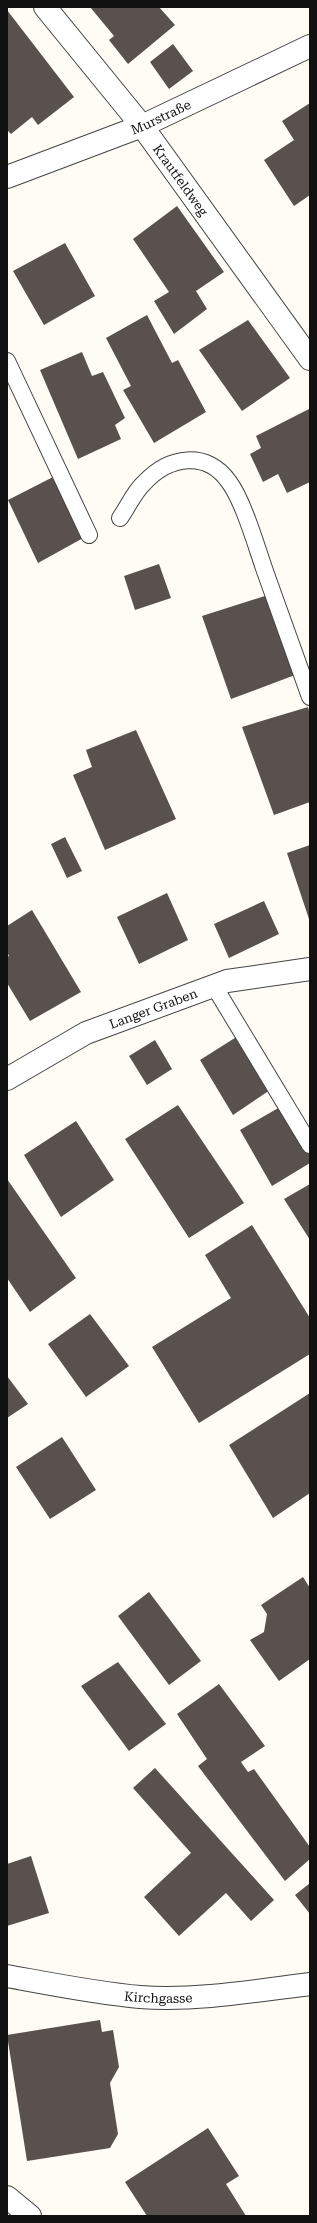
<svg xmlns="http://www.w3.org/2000/svg" width="317" height="2223" font-family="'Roboto Serif',serif">
<rect width="100%" height="100%" fill="#fefcf5"/>
<!-- building -->
<path fill="#58514e" d="M90 7H159L175 25 128 64 109 40 114 36Z
M7 10 74 97 38 125 32 117 11 134 7 130Z
M173 44 193 71 169 89 150 62Z
M310 103V195L294 206 264 160 294 140 282 121Z
M177 206 224 272 196 291 207 309 174 334 154 301 169 292 133 239Z
M65 243 95 296 44 325 13 271Z
M147 315 172 363 178 360 206 412 154 443 123 390 131 386 106 338Z
M248 320 290 378 242 411 199 350Z
M82 352 92 376 103 372 125 418 115 425 121 439 78 459 40 370Z
M309 409 310 482 287 493 278 474 263 482 250 454 261 448 256 436Z
M55 476 85 537 38 563 8 500Z
M159 564 171 598 135 610 124 576Z
M268 595 295 675 231 699 202 616Z
M308 707 310 714V802L274 815 242 727Z
M136 730 176 819 105 850 73 775 92 767 86 750Z
M65 837 82 871 67 878 51 844Z
M310 845V922L287 853Z
M167 893 188 940 139 964 117 917Z
M264 901 279 934 229 958 214 924Z
M32 910 81 992 30 1021 7 983V957L9 956 7 952V926Z
M238 1036 270 1090 233 1115 200 1060Z
M155 1040 172 1069 147 1085 129 1056Z
M178 1105 244 1203 189 1238 125 1139Z
M280 1107 310 1156V1163L272 1186 240 1130Z
M76 1121 114 1180 61 1217 24 1155Z
M7 1179 76 1278 30 1312 7 1278Z
M310 1184V1240L284 1199Z
M252 1225 310 1318V1354L199 1423 152 1347 231 1298 205 1255Z
M90 1314 129 1366 86 1397 48 1344Z
M7 1376 28 1404 7 1418Z
M310 1393V1493L273 1518 229 1445Z
M62 1437 96 1490 50 1519 16 1467Z
M303 1577 310 1588V1659L279 1681 250 1640 264 1632 267 1614 261 1605Z
M149 1592 201 1661 169 1685 118 1616Z
M118 1662 166 1724 129 1751 81 1686Z
M219 1684 265 1746 241 1762 248 1772 254 1769 310 1847V1859L285 1881 198 1766 207 1759 177 1714Z
M155 1768 274 1900 251 1921 226 1893 179 1936 144 1897 191 1853 133 1788Z
M31 1856 49 1913 7 1926V1864Z
M310 1883V1914L295 1895Z
M100 2020 102 2032 113 2030 119 2067 110 2083 118 2134 110 2148 27 2161 7 2035Z
M208 2128 239 2176 226 2184 246 2216H147L125 2182Z"/>
<g fill="none" stroke-linecap="round" stroke-linejoin="round">
<defs>
<path id="service" d="M7 361 89 535
M120 518C128 507 134 492 144 483 169 456 207 450 229 482 244 502 257 549 266 574 281 615 295 656 310 697
M214 986 310 1145"/>
<g id="minor">
<path id="s1" d="M45 7 142 126 310 359"/>
<path id="s2" d="M7 1079 86 1033 227 981 310 969"/>
<path id="s3" d="M7 1976C51 1984 95 1993 140 1997 196 2001 254 1991 310 1984"/>
<path d="M7 2197 30 2216"/>
</g>
<g id="tertiary">
<path id="s4" d="M7 177 142 126 310 46"/>
</g>
</defs>
<!-- service casing -->
<use href="#service" stroke="#444" stroke-width="18"/>
<!-- minor casing -->
<use href="#minor" stroke="#444" stroke-width="24"/>
<!-- tertiary casing -->
<use href="#tertiary" stroke="#444" stroke-width="24"/>
<!-- service -->
<use href="#service" stroke="#fff" stroke-width="16"/>
<!-- minor -->
<use href="#minor" stroke="#fff" stroke-width="22"/>
<!-- tertiary -->
<use href="#tertiary" stroke="#fff" stroke-width="22"/>
</g>
<g text-anchor="middle" stroke-width="4" stroke-linejoin="round" paint-order="stroke">
<!-- street labels -->
<g font-size="13" fill="#111" stroke="#fff">
<text dy="5" stroke="none"><textPath href="#s4" startOffset="165">Murstraße</textPath></text>
<text dy="5" stroke="none"><textPath href="#s1" startOffset="220">Krautfeldweg</textPath></text>
<text dy="5" stroke="none"><textPath href="#s2" startOffset="163">Langer Graben</textPath></text>
<text dy="5" stroke="none"><textPath href="#s3" startOffset="153">Kirchgasse</textPath></text>
</g>
</g>
<!-- border -->
<rect width="317" height="2223" fill="none" stroke="#111111" stroke-width="16"/>
</svg>
